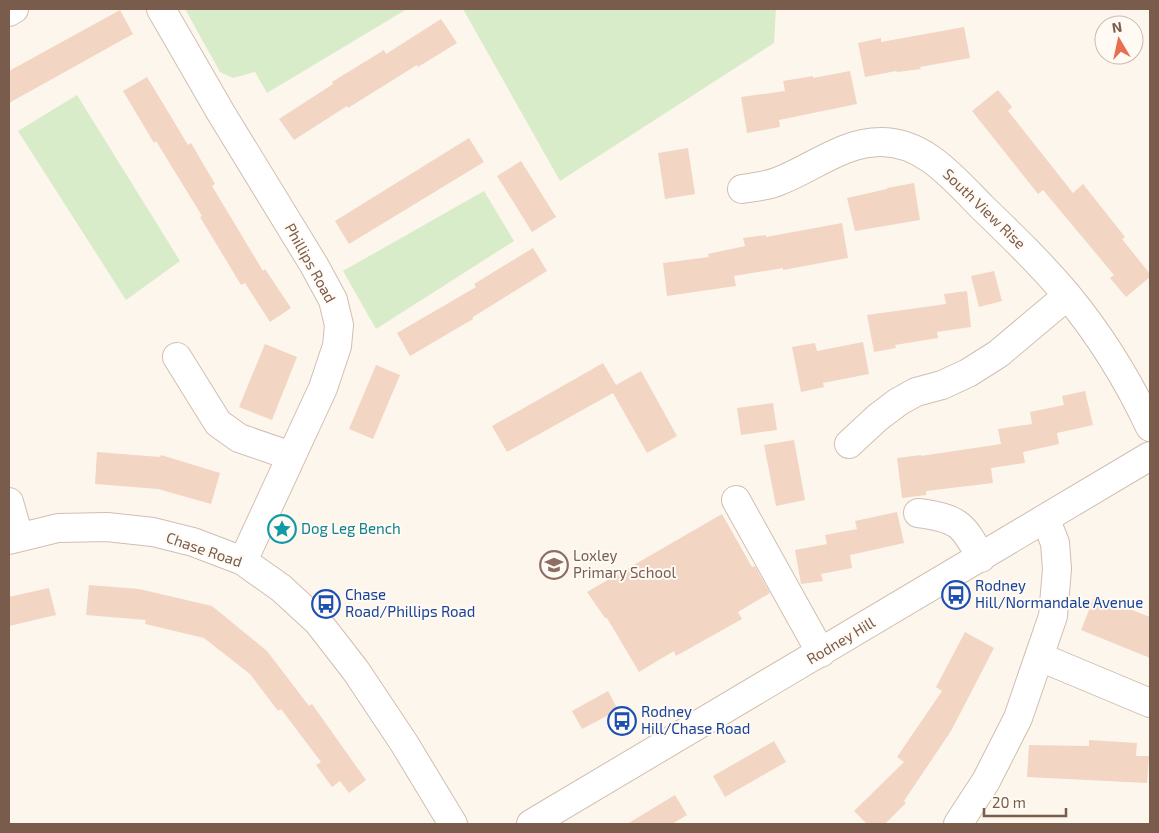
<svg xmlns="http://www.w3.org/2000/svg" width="1159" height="833" font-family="'Exo 2',sans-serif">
<rect width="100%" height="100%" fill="#fdf6ec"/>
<!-- green -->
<path fill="#d8ecc9" d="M185 9H407L267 93 255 72 233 78 220 72Z
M463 9H776L774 43 560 181Z
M77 95 180 261 126 300 18 131Z
M484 191 514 241 376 329 343 271Z"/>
<!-- building -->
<path fill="#f3d5c3" d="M120 10 133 34 9 103V71Z
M441 19 457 43 418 67 417 65 348 108 347 106 294 140 279 119 333 84 332 82 384 50 386 54Z
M964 27 970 58 920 67 921 69 897 72 896 71 865 77 858 43 881 38V42Z
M850 71 857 104 779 120 780 127 747 133 741 97 785 91 783 81 813 76V78Z
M147 77 188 145 191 143 215 184 212 186 263 271 265 269 291 308 270 322 245 283 241 285 200 217 202 216 156 141 154 143 123 91Z
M998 90 1012 107 1008 111 1073 193 1083 184 1125 237 1122 239 1150 274V277L1126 297 1110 278 1114 275 1043 190 1038 194 972 111Z
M469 138 484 162 349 244 335 221Z
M688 148 695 194 665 199 658 153Z
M521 161 556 217 532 232 497 176Z
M914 183 920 220 855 231 847 198 887 189V188Z
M842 223 848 258 783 270V268L734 276 736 286 667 296 663 263 709 257 708 254 745 246 743 238 766 235V237Z
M533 248 547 271 473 317V319L410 356 397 333 476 287 474 284Z
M994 271 1002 301 979 307 971 276Z
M967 291 971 327 937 332 938 338 895 345 896 348 874 352 867 315 946 304 944 294Z
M863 342 869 374 823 383 824 387 801 392 792 347 815 343 817 351Z
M265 344 297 357 272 420 239 407Z
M603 363 616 385 641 371 677 436 647 453 613 393 507 452 492 426Z
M376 365 400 375 373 439 349 429Z
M1085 391 1093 425 1057 433 1059 444 1023 452 1025 463 991 468 993 483 926 491V495L902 498 897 458 921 455V456L1001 444 998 429 1032 424 1030 412 1064 405 1062 396Z
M773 403 777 430 741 435 737 408Z
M794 440 805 500 776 506 764 445Z
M97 452 160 457 161 455 220 473 211 504 158 489 95 484Z
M897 512 904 543 850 555 852 568 821 574 823 581 801 584 795 550 827 544 825 535 857 529 855 521Z
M722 514 752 567 755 566 770 593 738 612 742 619 676 656 674 651 639 672 607 618H605L587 592Z
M89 585 139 589 212 606 267 651 309 706 312 704 366 780 349 793 340 781 332 787 316 765 321 762 281 709 278 711 250 674 204 638 145 624 146 620 86 615Z
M49 588 56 615 9 626V597Z
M1095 595 1150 617V658L1081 630Z
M965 632 994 648 951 731 904 801 906 803 885 824H867L854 811 904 762 897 757 942 691 936 687Z
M608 691 618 710 582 729 572 711Z
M1089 740 1137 743 1136 756H1149L1147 783 1027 777 1029 745 1089 746Z
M774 741 786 762 725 797 713 776Z
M675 795 687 815 672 824H627Z"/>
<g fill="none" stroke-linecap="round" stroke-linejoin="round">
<defs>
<path id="minor" d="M161 9 221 113 314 265 333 300 339 325 337 346 323 388 243 561
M9 12 14 9
M742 189C754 187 768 186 779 181 813 168 843 142 881 142 925 142 954 179 983 208 1012 236 1041 264 1067 295 1100 335 1128 380 1150 427
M177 357 218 423 239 438 291 456
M849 444 877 418 898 402 916 392 942 385 968 373 998 354 1067 296
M736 500 821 653
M9 502 19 537
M918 513C957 518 963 523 981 558
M9 540 58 528 107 527 153 532 193 542 243 561 281 588 318 622 356 671 404 743 453 824
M1040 657 1150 703
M531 824 1150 456
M958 824 986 781 1018 718 1053 616 1057 569 1055 543 1046 520"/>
</defs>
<!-- minor casing -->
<use href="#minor" stroke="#d1beb0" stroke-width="30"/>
<!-- minor -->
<use href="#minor" stroke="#fff" stroke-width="28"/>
</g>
<!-- icons -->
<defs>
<symbol id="sight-ring" viewBox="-11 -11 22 22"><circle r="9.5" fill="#fffaf3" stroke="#0f9aa8" stroke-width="1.5"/><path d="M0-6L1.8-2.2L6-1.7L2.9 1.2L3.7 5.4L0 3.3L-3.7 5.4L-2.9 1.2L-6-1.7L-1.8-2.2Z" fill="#0f9aa8"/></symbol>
<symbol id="school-ring" viewBox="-11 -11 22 22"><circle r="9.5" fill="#fffaf3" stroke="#8d6e63" stroke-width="1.5"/><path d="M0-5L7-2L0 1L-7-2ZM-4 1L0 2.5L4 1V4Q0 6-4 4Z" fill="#8d6e63"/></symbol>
<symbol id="bus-ring" viewBox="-11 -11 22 22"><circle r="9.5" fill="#fffaf3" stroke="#1a4fb4" stroke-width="1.5"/><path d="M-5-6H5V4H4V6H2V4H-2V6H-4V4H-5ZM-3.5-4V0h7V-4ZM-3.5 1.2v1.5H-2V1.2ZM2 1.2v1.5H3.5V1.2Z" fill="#1a4fb4"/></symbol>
</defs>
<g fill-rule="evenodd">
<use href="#sight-ring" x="266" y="513" width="32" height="32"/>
<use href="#school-ring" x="538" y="549" width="32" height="32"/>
<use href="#bus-ring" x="940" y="579" width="32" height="32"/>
<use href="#bus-ring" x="310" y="588" width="32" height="32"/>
<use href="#bus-ring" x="606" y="705" width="32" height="32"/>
</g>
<g text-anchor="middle" stroke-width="4" stroke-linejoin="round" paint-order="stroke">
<!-- street labels -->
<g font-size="15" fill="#7a5c4d" stroke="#fffaf3">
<text transform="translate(984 209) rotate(44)" y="5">South View Rise</text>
<text transform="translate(310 263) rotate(61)" y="5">Phillips Road</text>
<text transform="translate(204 550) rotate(19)" y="5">Chase Road</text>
<text transform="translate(841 641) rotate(-31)" y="5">Rodney Hill</text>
</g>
<!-- culture labels -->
<g font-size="15" fill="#0d838f" stroke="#fffaf3" text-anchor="start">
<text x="301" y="534">Dog Leg Bench</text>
</g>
<!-- education labels -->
<g font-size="15" fill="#785e54" stroke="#fffaf3" text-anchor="start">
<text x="573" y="561">Loxley<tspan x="573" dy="17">Primary School</tspan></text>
</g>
<!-- transit labels -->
<g font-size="15" fill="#164399" stroke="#fffaf3" text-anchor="start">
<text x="975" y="591">Rodney<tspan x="975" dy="17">Hill/Normandale Avenue</tspan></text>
<text x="345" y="600">Chase<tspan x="345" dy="17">Road/Phillips Road</tspan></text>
<text x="641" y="717">Rodney<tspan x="641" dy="17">Hill/Chase Road</tspan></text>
</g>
</g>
<!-- border -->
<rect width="1159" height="833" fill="none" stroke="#7a5c4d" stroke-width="20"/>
<!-- north arrow -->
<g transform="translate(1119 40) rotate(351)"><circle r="24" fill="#fffaf3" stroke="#cabbb1"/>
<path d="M0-4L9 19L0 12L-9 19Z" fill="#e76f51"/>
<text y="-8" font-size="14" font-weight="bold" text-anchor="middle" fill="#7a5c4d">N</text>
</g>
<!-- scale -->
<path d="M984 808v8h82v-8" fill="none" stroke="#7a5c4d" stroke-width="2.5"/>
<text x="992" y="808" font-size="15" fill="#7a5c4d" stroke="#fffaf3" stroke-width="4" paint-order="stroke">20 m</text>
</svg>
